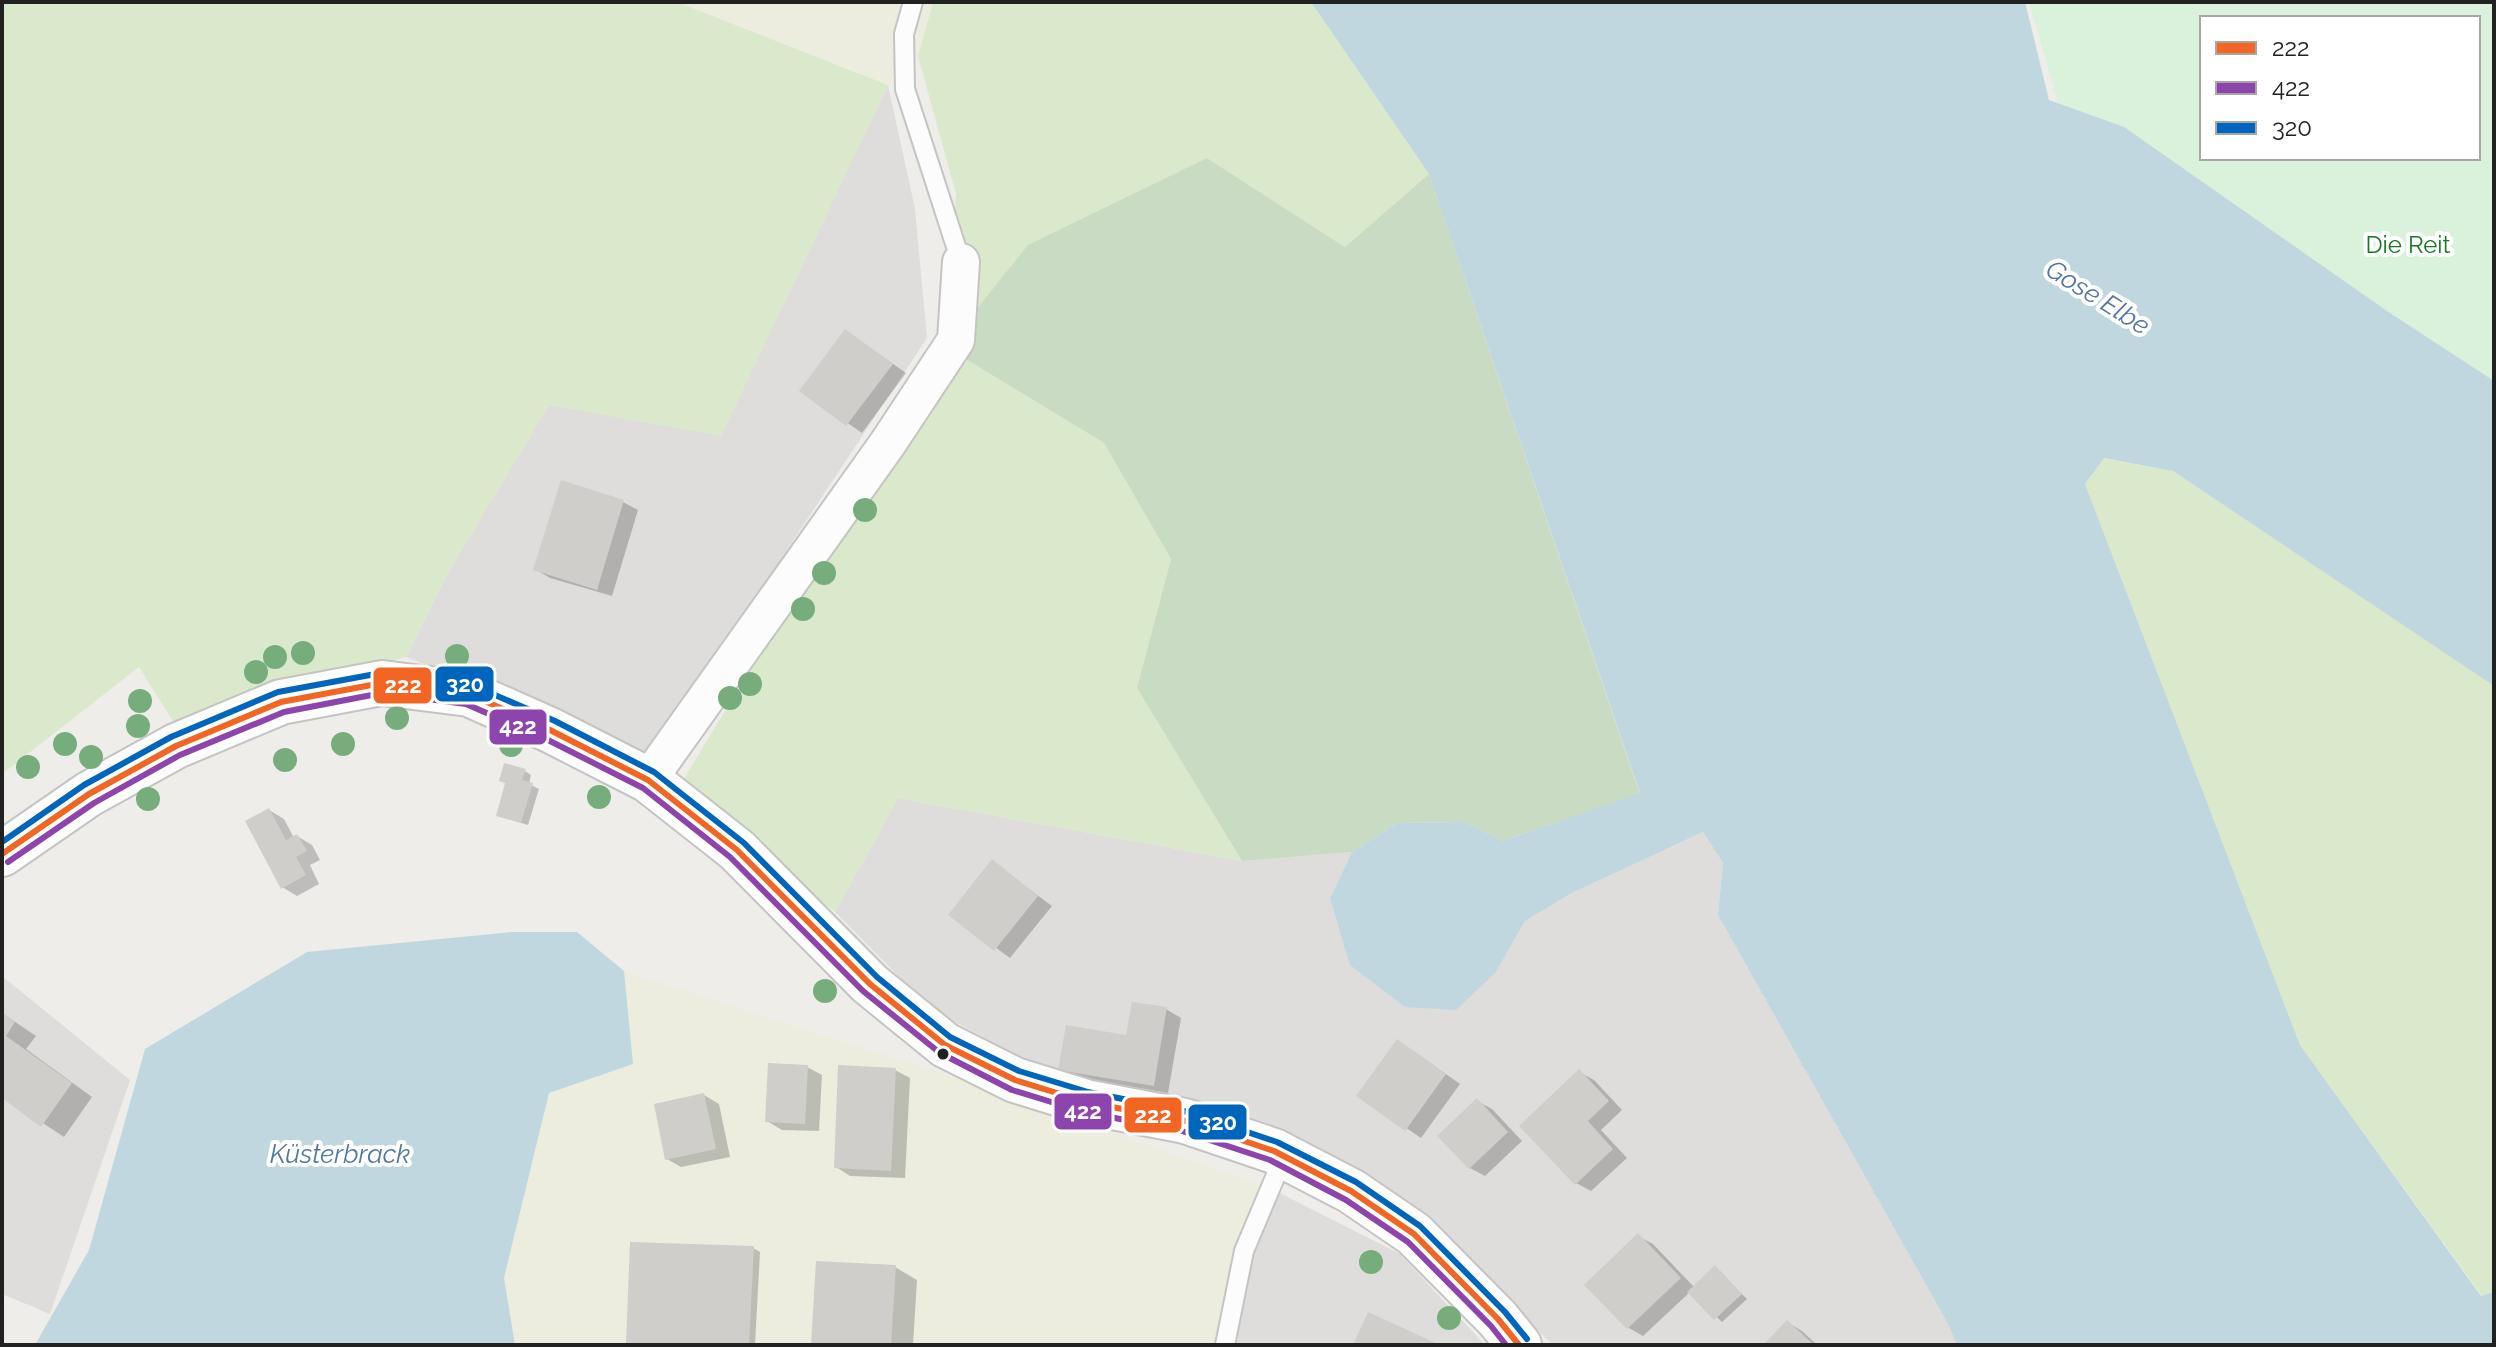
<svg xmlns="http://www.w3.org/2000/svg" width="2496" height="1347" font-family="Raleway,sans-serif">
<rect width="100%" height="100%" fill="#eeedea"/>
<!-- residential -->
<path fill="#dedddb" d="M888 85 915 209 927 338 652 754 406 657 446 576 549 405 721 435Z
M898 798 1242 861 1352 852 1330 898 1496 972 1525 921 1572 893 1703 832 1723 863 1718 915 1948 1324 1957 1345H1553L1389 1191 1079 1089 931 1009 835 912Z
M2 976 130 1080 50 1314 2 1294Z
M1266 1186 1400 1254 1485 1345H1219Z"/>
<!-- farmland -->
<path fill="#eceddf" d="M677 2H933L918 56 888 85Z
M624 971 929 1069 1266 1186 1219 1345H515L504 1279 549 1093 633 1063Z"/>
<!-- grass -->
<path fill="#dae9cc" d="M2 2H677L888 85 721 436 549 405 446 576 406 657 174 723 139 667 2 774Z
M933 2H1311L1429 174 1345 247 1207 158 946 347 1104 443 1171 559 1137 688 1242 861 898 798 835 912 680 785 946 347 956 194 918 56Z
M2103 458 2173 471 2494 686V1292L2482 1296 2300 1045 2085 484Z"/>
<!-- forest -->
<path fill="#c9dbc2" d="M1207 158 1345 247 1429 174 1640 794 1503 841 1465 822 1397 823 1352 852 1242 861 1137 688 1171 559 1104 443 946 347 1028 245Z"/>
<!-- park -->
<path fill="#daf1dc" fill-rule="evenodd" d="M2029 2H2494V400L2064 123ZM2202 18H2478V158H2202Z"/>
<!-- water -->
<path fill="#c0d7df" d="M1311 2H2025L2049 100 2124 127 2387 311 2494 381V686L2173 471 2104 458 2085 484 2300 1045 2481 1296 2494 1292V1345H1957L1948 1324 1718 915 1723 863 1703 832 1572 893 1525 921 1496 972 1456 1010 1405 1007 1350 965 1330 898 1352 852 1397 823 1465 822 1503 841 1640 793 1429 174Z
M512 932H577L624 971 633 1064 549 1093 504 1278 515 1345H35L89 1250 145 1049 307 952Z"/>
<!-- shadow -->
<path fill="#0003" d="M846 331 906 373 862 433 802 391Z
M623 502 638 510 612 596 550 578 535 569Z
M525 771 531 775 529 784 539 789 528 825 505 818 507 783Z
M269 810 284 819 294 838 297 836 312 845 320 860 310 865 319 884 297 896 282 887Z
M992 862 1052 906 1010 958 951 915Z
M1166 1009 1181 1018 1168 1093 1075 1077 1061 1069 1128 1037Z
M2 1013 36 1036 26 1049 92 1097 64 1137 2 1096Z
M1412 1050 1460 1084 1421 1138 1358 1095Z
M807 1067 822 1075 819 1131 782 1130 767 1121Z
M895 1070 910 1078 905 1178 850 1176 836 1167Z
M1579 1072 1594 1080 1622 1110 1601 1130 1627 1158 1591 1191 1576 1183Z
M704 1095 719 1104 730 1157 681 1167 667 1159Z
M1477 1101 1492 1109 1522 1141 1485 1176 1470 1168Z
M1638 1236 1653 1244 1695 1288 1715 1268 1747 1299 1722 1322 1690 1292 1643 1336 1629 1328 1587 1285Z
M753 1248 760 1252 755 1345H628Z
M895 1267 917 1280 913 1345H813Z
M1787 1322 1802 1331 1817 1345H1766Z"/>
<!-- building -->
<path fill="#cfcecb" d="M845 329 893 364 846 426 799 391Z
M561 480 624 500 597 590 533 570Z
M504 763 526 769 522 780 533 783 521 823 496 816 505 783 499 781Z
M269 808 286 840 297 834 307 851 296 857 306 875 281 889 245 821Z
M992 859 1038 896 994 951 948 915Z
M1132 1002 1167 1007 1154 1086 1058 1070 1066 1025 1126 1035Z
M2 1013 15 1022 6 1036 72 1083 41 1127 2 1098Z
M1397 1039 1446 1074 1405 1131 1356 1096Z
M768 1063 808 1065 805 1124 765 1122Z
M838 1065 896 1068 891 1171 834 1168Z
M1579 1069 1609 1101 1588 1121 1613 1149 1575 1185 1519 1126Z
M704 1093 716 1149 665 1160 654 1104Z
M1477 1098 1508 1132 1469 1169 1437 1136Z
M1638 1233 1681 1278 1627 1329 1584 1285Z
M630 1242 754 1246 749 1345H626Z
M816 1261 896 1265 891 1345H811Z
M1715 1265 1742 1294 1714 1320 1687 1292Z
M1368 1312 1440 1345H1353Z
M1787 1320 1814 1345H1763Z"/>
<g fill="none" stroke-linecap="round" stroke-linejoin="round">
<defs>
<path id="service" d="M913 2 904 34 905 89 961 262
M1225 1345 1244 1251 1284 1156"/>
<path id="minor" d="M648 780 888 443 956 340 961 262"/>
<path id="tertiary" d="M2 854 89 794 176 746 281 702 382 683 469 694 550 730 648 780 737 850 870 984 945 1045 1015 1080 1086 1102 1185 1121 1274 1151 1351 1191 1414 1234 1498 1319 1519 1345"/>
</defs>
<!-- service casing -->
<use href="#service" stroke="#c4c4c2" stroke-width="22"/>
<!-- minor casing -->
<use href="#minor" stroke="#c4c4c2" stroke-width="40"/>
<!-- tertiary casing -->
<use href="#tertiary" stroke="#c4c4c2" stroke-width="48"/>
<!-- service -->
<use href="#service" stroke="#fcfcfc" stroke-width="18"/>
<!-- minor -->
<use href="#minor" stroke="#fcfcfc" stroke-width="36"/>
<!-- tertiary -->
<use href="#tertiary" stroke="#fcfcfc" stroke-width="44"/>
<defs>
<path id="bus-1" d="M2 854 89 794 176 746 281 702 382 683 469 694 550 730 648 780 737 850 870 984 945 1045 1015 1080 1086 1102 1185 1121 1274 1151 1351 1191 1414 1234 1498 1319 1519 1345"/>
<path id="bus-2" d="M8 862 94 803 180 755 284 712 382 693 466 704 546 739 643 788 730 857 863 991 940 1053 1012 1090 1084 1112 1182 1131 1270 1160 1346 1200 1408 1242 1491 1326 1506 1345"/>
<path id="bus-3" d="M2 842 84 785 171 737 278 692 381 673 472 685 555 721 654 772 744 843 877 977 950 1037 1019 1071 1088 1092 1188 1112 1277 1142 1356 1182 1420 1226 1505 1312 1527 1339"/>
</defs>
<!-- bus-1 casing -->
<use href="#bus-1" stroke="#fff" stroke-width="12"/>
<!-- bus-2 casing -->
<use href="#bus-2" stroke="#fff" stroke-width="12"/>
<!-- bus-3 casing -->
<use href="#bus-3" stroke="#fff" stroke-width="12"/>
<!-- bus-1 -->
<use href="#bus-1" stroke="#f26522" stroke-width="6"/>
<!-- bus-2 -->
<use href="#bus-2" stroke="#8e44ad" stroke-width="6"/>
<!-- bus-3 -->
<use href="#bus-3" stroke="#0065bd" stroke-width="6"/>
</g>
<!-- trees -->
<g fill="#77ad7d">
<circle cx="865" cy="510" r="12"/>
<circle cx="824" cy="573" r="12"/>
<circle cx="803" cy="609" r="12"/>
<circle cx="303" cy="653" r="12"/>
<circle cx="457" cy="656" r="12"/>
<circle cx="275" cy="657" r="12"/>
<circle cx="256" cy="672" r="12"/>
<circle cx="750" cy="684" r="12"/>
<circle cx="730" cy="698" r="12"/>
<circle cx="140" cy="701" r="12"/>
<circle cx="397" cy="718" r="12"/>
<circle cx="138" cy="726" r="12"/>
<circle cx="65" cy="744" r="12"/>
<circle cx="343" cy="744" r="12"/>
<circle cx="511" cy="745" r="12"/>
<circle cx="91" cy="757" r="12"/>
<circle cx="285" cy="760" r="12"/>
<circle cx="28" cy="767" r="12"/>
<circle cx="599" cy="797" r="12"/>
<circle cx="148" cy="799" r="12"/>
<circle cx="825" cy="991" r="12"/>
<circle cx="1371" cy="1262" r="12"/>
<circle cx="1449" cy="1318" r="12"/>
</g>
<!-- markers -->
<circle fill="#212121" stroke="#fff" stroke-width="3" cx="943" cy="1054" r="7"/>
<g text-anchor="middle" stroke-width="8" stroke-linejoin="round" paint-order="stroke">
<!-- park labels -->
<g font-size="24" fill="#167823" stroke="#fff">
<text x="2408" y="253">Die Reit</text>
</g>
<!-- water labels -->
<g font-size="26" font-style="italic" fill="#5276a1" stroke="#fff">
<text transform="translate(2098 297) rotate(32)" y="9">Gose Elbe</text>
<text x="340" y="1163">Küsterbrack</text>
</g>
</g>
<g stroke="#fff" stroke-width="3">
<rect x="434" y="665" width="61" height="38" rx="8" fill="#0065bd"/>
<rect x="372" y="666" width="61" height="39" rx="8" fill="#f26522"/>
<rect x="488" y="708" width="60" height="38" rx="8" fill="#8e44ad"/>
<rect x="1053" y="1092" width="60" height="39" rx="8" fill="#8e44ad"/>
<rect x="1123" y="1096" width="60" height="38" rx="8" fill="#f26522"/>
<rect x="1187" y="1103" width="61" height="38" rx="8" fill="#0065bd"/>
</g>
<g font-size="22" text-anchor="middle" font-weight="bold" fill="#fff">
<text x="465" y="692">320</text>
<text x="403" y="693">222</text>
<text x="518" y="734">422</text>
<text x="1083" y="1119">422</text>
<text x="1153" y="1123">222</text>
<text x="1218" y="1130">320</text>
</g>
<!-- border -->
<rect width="2496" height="1347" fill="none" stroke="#212121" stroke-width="8"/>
<!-- legend -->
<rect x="2200" y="16" width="280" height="144" fill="#ffffff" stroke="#a6a6a6" stroke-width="2"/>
<rect x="2216" y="42" width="40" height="12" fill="#f26522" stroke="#a6a6a6" stroke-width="2"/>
<text x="2272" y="56" font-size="24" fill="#212121">222</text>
<rect x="2216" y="82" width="40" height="12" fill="#8e44ad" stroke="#a6a6a6" stroke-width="2"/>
<text x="2272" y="96" font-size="24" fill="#212121">422</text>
<rect x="2216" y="122" width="40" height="12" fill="#0065bd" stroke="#a6a6a6" stroke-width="2"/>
<text x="2272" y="136" font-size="24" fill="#212121">320</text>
</svg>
